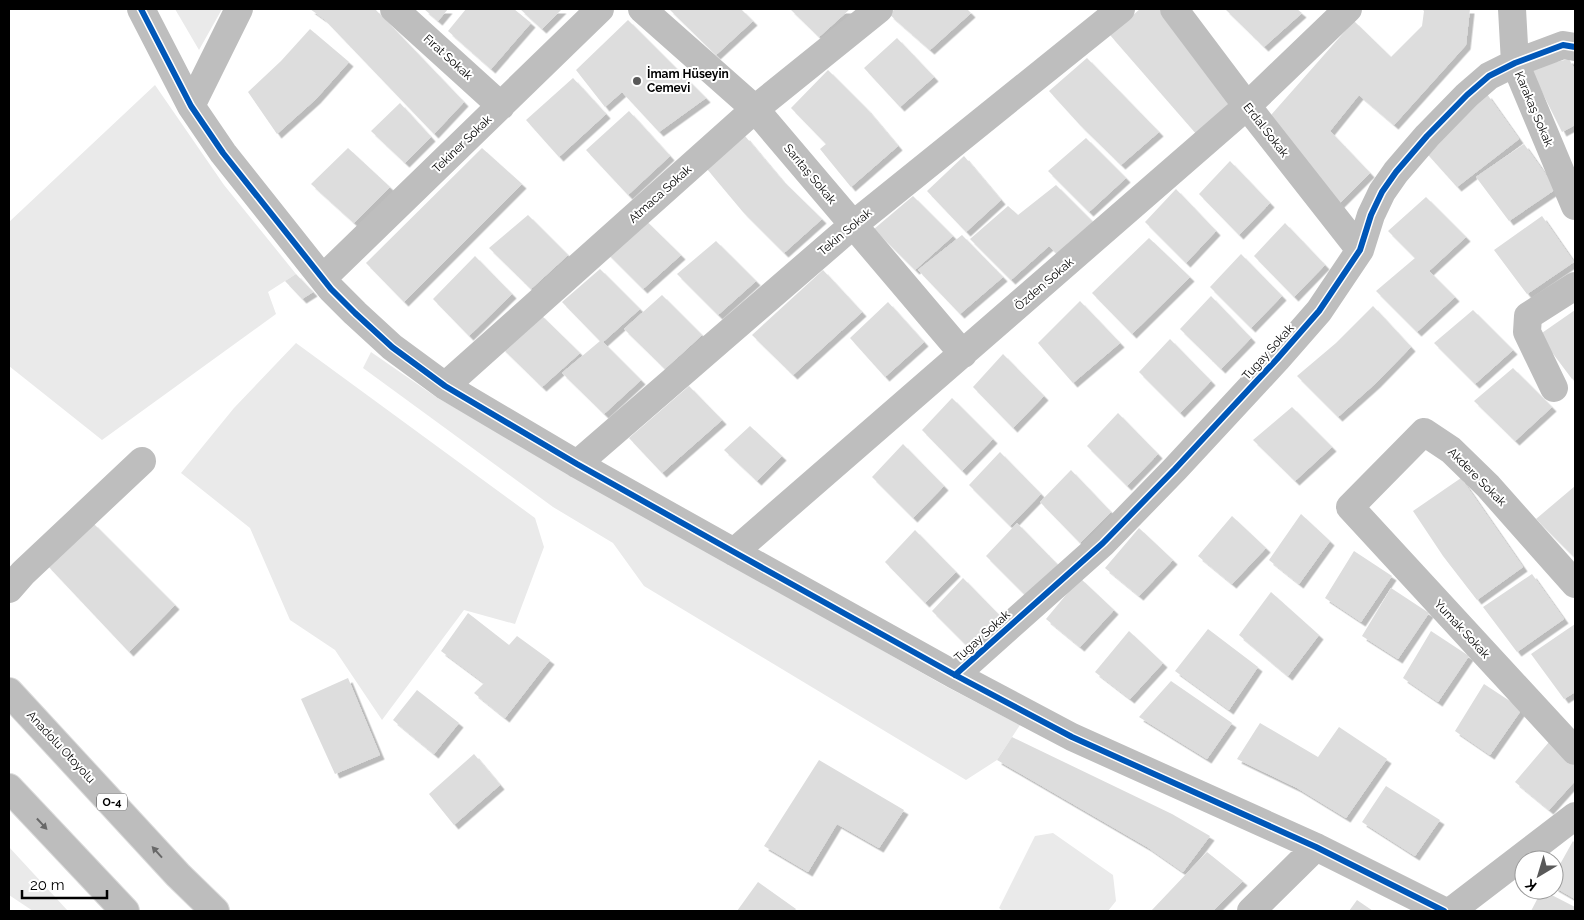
<svg xmlns="http://www.w3.org/2000/svg" width="1584" height="920" font-family="Raleway,sans-serif">
<defs>
<filter id="shadow"><feDropShadow dx="4.5" dy="4.5" stdDeviation="0" flood-color="#0004"/></filter>
</defs>
<rect width="100%" height="100%" fill="#fff"/>
<!-- green -->
<path fill="#eaeaea" d="M176 9H222L199 50 175 9Z
M155 85 224 185 296 274 268 292 276 314 102 440 9 366V222Z
M296 343 535 518 544 547 515 624 464 610 382 720 335 650 290 620 250 528 181 473 234 408Z
M371 352 436 397 945 686 1020 725 997 760 966 780 644 586 613 543 553 507 363 368Z
M1053 833 1113 875 1116 901 1108 911H1003L999 908 1035 836Z
M9 847 68 911H33L9 895Z"/>
<!-- building -->
<path fill="#ddd" filter="url(#shadow)" d="M310 9H375L464 102 434 134 324 19Z
M424 9H448L438 21Z
M466 9H514L531 23 491 69 448 31Z
M520 9H562L542 29Z
M669 9H741L753 21 716 55Z
M790 9H850L819 37Z
M895 9H967L971 13 930 50 889 14Z
M1140 9H1162L1234 102 1198 136 1110 35Z
M1225 9H1297L1302 13 1264 47Z
M1422 9H1470L1466 45 1394 125 1359 95 1330 131 1370 173 1339 204 1271 115 1354 21 1391 57 1422 26 1424 11Z
M628 20 706 98 659 132 622 92 605 107 576 70Z
M310 29 349 62 316 99 277 134 248 92 281 61Z
M897 38 934 77 900 107 864 68Z
M1087 58 1159 132 1121 165 1080 125 1049 91Z
M1569 59 1575 70V125L1562 132 1530 68Z
M828 70 866 108 898 146 851 187 820 149 826 144 791 108Z
M573 78 606 114 559 157 526 120Z
M1487 94 1519 139 1457 187 1422 148Z
M400 103 431 137 405 163 371 131Z
M629 111 670 156 628 195 586 150Z
M745 136 781 179 822 219 784 253 743 212 707 169Z
M1086 138 1126 178 1089 212 1048 171Z
M1524 144 1556 189 1509 221 1476 177Z
M348 148 390 187 354 223 311 184Z
M482 148 522 184 404 302 366 263Z
M964 156 1001 200 966 232 927 191Z
M1230 161 1270 203 1239 235 1199 194Z
M1056 185 1096 225 1059 256 1049 246 1011 280 970 239 1008 206 1018 215Z
M1176 189 1216 231 1186 263 1145 222Z
M913 196 953 236 915 270 874 229Z
M1426 197 1466 237 1429 271 1455 297 1417 332 1376 291 1415 258 1388 231Z
M528 215 568 255 531 289 489 248Z
M640 215 681 255 643 289 602 248Z
M1542 216 1574 262 1527 294 1494 250Z
M1285 223 1325 265 1294 297 1254 256Z
M962 235 1003 277 960 314 918 270Z
M1149 238 1190 277 1132 334 1092 293Z
M716 241 756 281 718 315 677 274Z
M1241 254 1282 296 1251 328 1210 287Z
M475 256 512 294 469 336 433 299Z
M600 269 640 309 603 342 641 380 604 414 562 373 600 341 562 302Z
M823 270 862 312 793 375 752 335Z
M296 274 313 292 302 299 285 281Z
M662 295 702 335 665 369 624 329Z
M1211 296 1251 338 1221 369 1180 329Z
M1080 301 1120 343 1073 383 1038 343Z
M888 302 924 342 885 377 850 338Z
M1373 306 1411 347 1376 383 1338 417 1297 376 1336 343Z
M1473 310 1513 350 1475 384 1434 343Z
M1575 310V377L1572 379 1539 335Z
M540 314 580 353 542 387 501 347Z
M1170 339 1211 381 1180 413 1139 372Z
M1003 354 1044 396 1013 428 973 387Z
M1513 368 1552 407 1515 441 1474 401Z
M689 386 722 420 662 473 629 438Z
M952 398 993 439 962 471 922 430Z
M1292 407 1332 447 1295 481 1253 440Z
M1118 413 1158 454 1127 486 1087 446Z
M750 426 782 456 757 481 724 450Z
M903 444 944 486 913 518 872 477Z
M1000 452 1041 494 1010 526 969 485Z
M1071 470 1111 512 1080 543 1040 502Z
M1461 478 1523 567 1477 600 1443 556 1413 511Z
M1575 486V558L1536 519Z
M1301 514 1330 541 1299 584 1269 560Z
M1232 516 1266 548 1232 584 1198 556Z
M93 523 175 605 129 652 47 565Z
M1017 523 1058 565 1027 597 986 556Z
M1139 528 1173 560 1139 596 1105 568Z
M915 530 956 572 925 603 885 562Z
M1354 551 1392 576 1361 622 1325 598Z
M1532 574 1564 619 1517 652 1483 607Z
M963 578 1004 620 973 652 932 611Z
M1080 578 1114 610 1080 647 1046 619Z
M1391 588 1429 613 1398 659 1362 636Z
M1271 592 1319 635 1288 676 1239 635Z
M468 613 509 645 517 636 550 660 505 718 474 693 484 683 441 651Z
M1575 624V692L1564 699 1531 654Z
M1208 629 1258 667 1229 710 1175 671Z
M1129 631 1163 663 1130 699 1095 672Z
M1431 631 1469 656 1438 702 1403 678Z
M348 678 380 755 335 774 301 699Z
M1171 681 1232 723 1207 759 1139 717Z
M1484 684 1522 709 1490 755 1455 731Z
M417 690 459 723 434 754 393 720Z
M1260 723 1318 757 1339 727 1387 759 1346 818 1297 788 1237 759Z
M1012 737 1172 814 1210 836 1183 872 1147 847 997 760Z
M1549 742 1575 766V781L1549 810 1515 782Z
M474 754 500 785 454 825 429 794Z
M819 760 904 810 879 848 837 824 808 872 764 846Z
M1386 786 1440 820 1415 856 1362 822Z
M1573 841 1575 843V899L1554 887V875Z
M1207 852 1243 881 1213 911H1151Z
M758 882 796 909 794 911H737Z
M1542 890 1575 907V911H1531Z
M1357 900 1373 911H1349Z"/>
<g fill="none" stroke-linecap="round" stroke-linejoin="round">
<defs>
<path id="highway" d="M9 692 178 875 215 911
M9 788 125 911"/>
</defs>
<!-- highway casing -->
<use href="#highway" stroke="#dbdbdb" stroke-width="30"/>
<!-- minor -->
<path stroke="#bebebe" stroke-width="28" d="M141 9 191 106 223 153 331 289 355 313 392 347 445 386 577 464 734 552 955 675 1072 737 1316 847 1444 911
M394 9 501 106
M642 9 755 109 963 354
M1174 9 1247 106 1360 250
M1512 9 1515 63 1575 206
M191 106 239 9
M323 278 600 9
M445 386 755 109 879 9
M1554 388 1527 332 1528 316 1575 286
M577 464 853 225 1121 9
M734 552 1247 106 1348 9
M1575 584 1488 486 1451 450 1424 432 1350 507 1575 751
M9 589 23 573 142 461
M955 675 1103 543 1175 469 1277 359 1319 311 1360 250 1371 215 1382 192 1396 172 1427 136 1467 95 1489 76 1515 63 1563 45 1575 47
M1251 911 1316 847
M1451 911 1575 816"/>
<!-- highway -->
<use href="#highway" stroke="#bdbdbd" stroke-width="28"/>
<defs>
<path id="cycleway" d="M141 9 191 106 223 153 331 289 355 313 392 347 445 386 577 464 734 552 955 675 1072 737 1316 847 1444 911
M955 675 1103 543 1175 469 1277 359 1319 311 1360 250 1371 215 1382 192 1396 172 1427 136 1467 95 1489 76 1515 63 1563 45 1575 47"/>
</defs>
<!-- cycleway casing -->
<use href="#cycleway" stroke="#fff" stroke-width="9"/>
<!-- cycleway -->
<use href="#cycleway" stroke="#0057b8" stroke-width="6"/>
</g>
<!-- one-way arrows -->
<defs><path id="oneway-solid" d="M-6-.8H1V-3.2L6.5 0L1 3.2V.8H-6Z" transform="scale(1.25)"/></defs>
<g fill="#686868">
<use href="#oneway-solid" transform="translate(42 824) rotate(47)"/>
<use href="#oneway-solid" transform="translate(157 852) rotate(-132)"/>
</g>
<!-- markers -->
<circle fill="#595959" stroke="#fff" stroke-width="2" cx="637" cy="81" r="5"/>
<g text-anchor="middle" stroke-width="4" stroke-linejoin="round" paint-order="stroke">
<!-- shield labels -->
<rect fill="#fff" stroke="#4c4c4c" stroke-width="1" x="97" y="793.5" width="30" height="17" rx="4"/>
<g font-size="11" font-weight="bold" fill="#000">
<text x="112" y="806">O-4</text>
</g>
<!-- street labels -->
<g font-size="12" fill="#000" stroke="#fff">
<text transform="translate(448 57) rotate(42)" y="4">Fırat Sokak</text>
<text transform="translate(1534 109) rotate(67)" y="4">Karakaş Sokak</text>
<text transform="translate(1266 130) rotate(52)" y="4">Erdal Sokak</text>
<text transform="translate(462 144) rotate(-44)" y="4">Tekiner Sokak</text>
<text transform="translate(810 174) rotate(50)" y="4">Sarıtaş Sokak</text>
<text transform="translate(660 194) rotate(-42)" y="4">Atmaca Sokak</text>
<text transform="translate(845 232) rotate(-40)" y="4">Tekin Sokak</text>
<text transform="translate(1044 284) rotate(-41)" y="4">Özden Sokak</text>
<text transform="translate(1268 352) rotate(-48)" y="4">Tugay Sokak</text>
<text transform="translate(1477 477) rotate(45)" y="4">Akdere Sokak</text>
<text transform="translate(1462 629) rotate(47)" y="4">Yumak Sokak</text>
<text transform="translate(982 636) rotate(-42)" y="4">Tugay Sokak</text>
<text transform="translate(61 747) rotate(47)" y="4">Anadolu Otoyolu</text>
</g>
<!-- poi labels -->
<g font-size="12" font-weight="bold" fill="#000" stroke="#fff" text-anchor="start">
<text x="647" y="78">İmam Hüseyin<tspan x="647" dy="14">Cemevi</tspan></text>
</g>
</g>
<!-- border -->
<rect width="1584" height="920" fill="none" stroke="#000000" stroke-width="20"/>
<!-- north arrow -->
<g transform="translate(1539 875) rotate(218)"><circle r="24" fill="#ffffff" stroke="#999999"/>
<path d="M0-4L9 19L0 12L-9 19Z" fill="#595959"/>
<text y="-8" font-size="14" font-weight="bold" text-anchor="middle" fill="#000000">K</text>
</g>
<!-- scale -->
<path d="M22 890v8h85v-8" fill="none" stroke="#000000" stroke-width="2.5"/>
<text x="30" y="890" font-size="15" fill="#000000" stroke="#ffffff" stroke-width="4" paint-order="stroke">20 m</text>
</svg>
